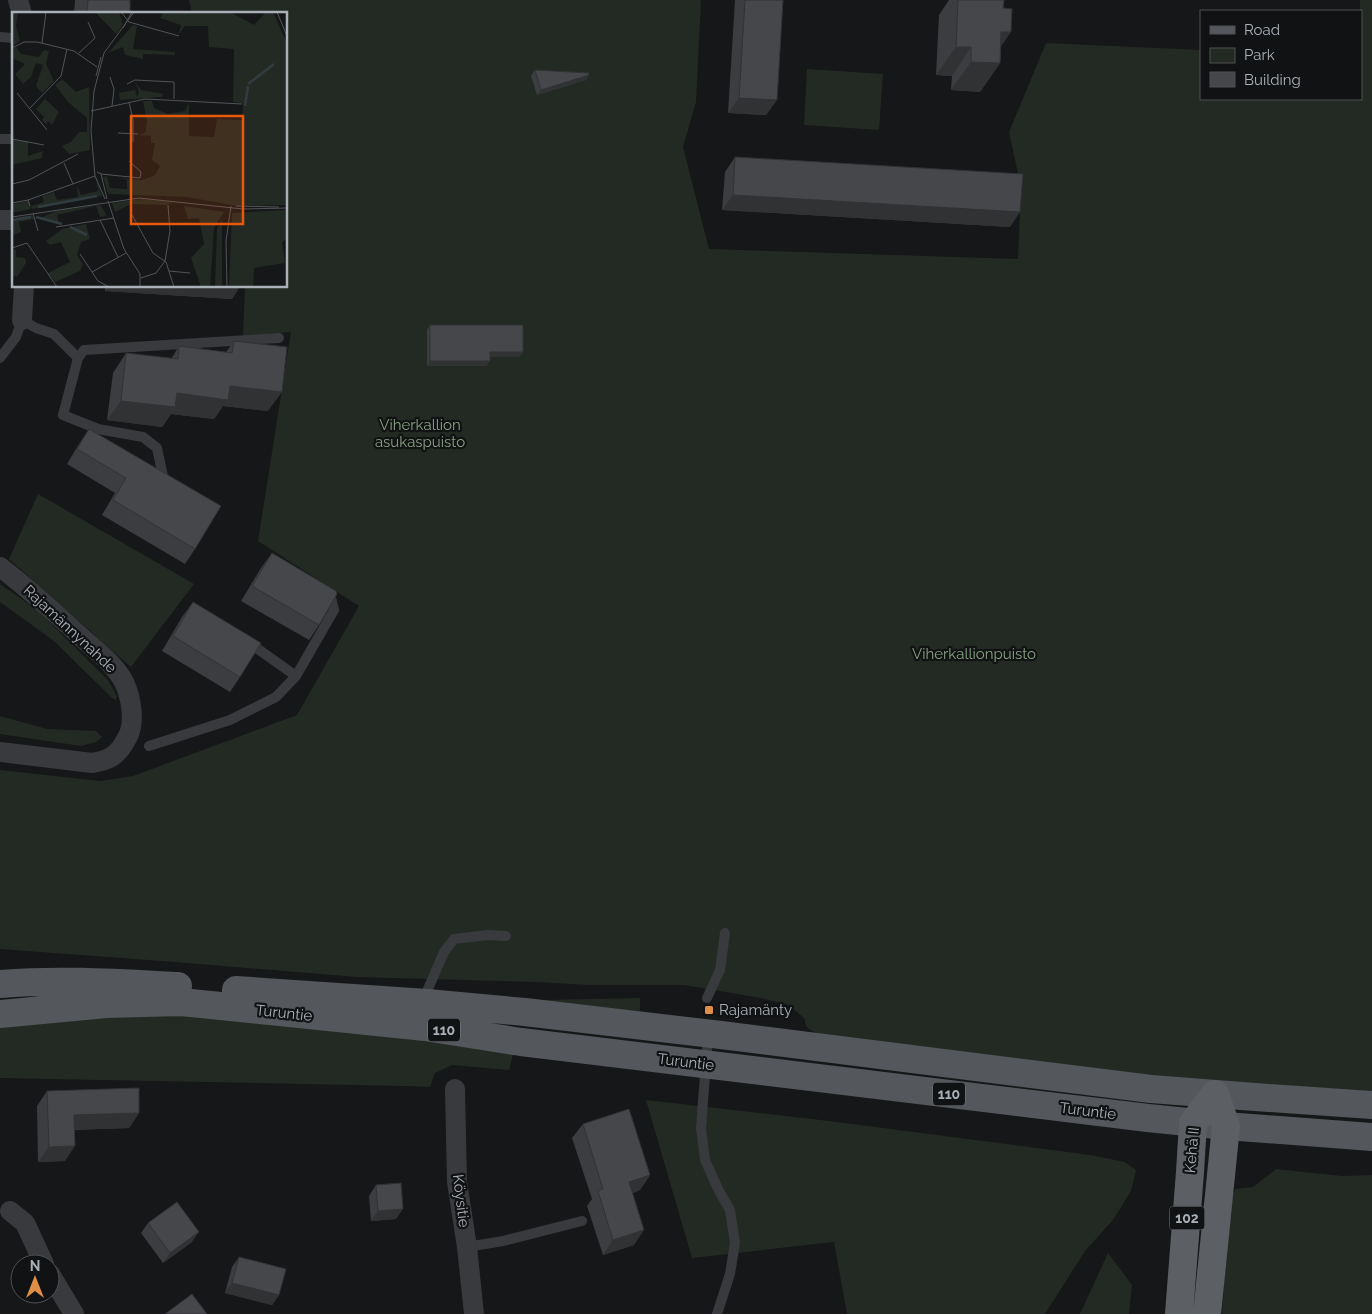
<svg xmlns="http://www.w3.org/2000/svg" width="1372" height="1314" font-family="Raleway,sans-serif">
<rect width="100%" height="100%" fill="#161718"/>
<!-- green -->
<path fill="#232a23" d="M189 0H701L696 102 683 147 709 249 1018 259 1021 187 1009 132 1046 43 1201 50V99H1361L1360 0H1372V1097L1260 1090 823 1036C815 1032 804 1030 805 1019L789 1005 761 998 684 985H589L535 982 357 977 162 961 0 949V770L100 781 133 776 297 715 359 606 258 541 291 332 243 336 245 286H286V14H192Z
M807 69 883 74 879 130 804 125Z
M38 494 194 584 131 667 9 559Z
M0 584 37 610 108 680 117 696 116 700 112 698 54 641 0 602Z
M0 716 47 729 96 731 102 737 96 742 81 746 0 734Z
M640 998V1011L614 1010 538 1002 545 1000Z
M130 1012 408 1031 515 1047 509 1070 452 1065 435 1073 430 1087 406 1086 0 1078V1021Z
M646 1100 829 1121 1090 1155 1125 1162 1136 1170 1131 1191 1113 1220 1085 1251 1045 1314H847L834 1242 692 1258Z
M1276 1169 1342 1176 1372 1175V1314H1222L1229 1210 1235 1189 1253 1187Z
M1108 1253 1132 1285 1129 1314H1080Z"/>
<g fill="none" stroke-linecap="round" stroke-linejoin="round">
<!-- service -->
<path stroke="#383a3d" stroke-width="10" d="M0 37 14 38
M0 139H14
M0 358 16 337 22 320 36 328 54 334 78 358 84 350 279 338
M78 358 63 415 98 429 143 437 157 448 164 481 166 482
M248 642 296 676
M149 746 230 720 276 697 296 676 334 610 330 594 327 592
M707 998 720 970 725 933
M427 1001 428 989 444 952 454 939 488 935 506 936
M708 1035 701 1128 705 1160 719 1191 730 1210 735 1243 730 1274 717 1314
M467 1247 503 1241 582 1221"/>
<!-- minor -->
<path stroke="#383a3d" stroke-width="20" d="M18 0 22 14
M0 220H14
M22 320 24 286
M0 567C28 588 53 611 79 635 94 649 114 663 124 682 131 697 136 723 127 738 118 755 111 760 92 763L0 752
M455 1089 457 1182 467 1247 474 1314
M10 1211 25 1223 44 1264
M50 1274 74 1314"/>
<!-- primary -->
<path stroke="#54575b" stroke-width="28" d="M0 984C59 979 119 983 178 986
M236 990 427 1003 525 1012 721 1035 1151 1089 1255 1097 1372 1105
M0 1014 106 1004 181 1002 425 1027 521 1042 1148 1118 1226 1126 1372 1137"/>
<!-- trunk -->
<path stroke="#5c6064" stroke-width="28" d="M1179 1314 1190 1172 1193 1123 1215 1094
M1207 1314 1226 1126 1215 1094"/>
</g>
<!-- wall -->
<path fill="#3c3d40" d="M75 0H130V14H74Z
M735 0H783L777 100 766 115 728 113Z
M949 0H1004L1000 63 980 92 951 90 952 76 936 75 939 15Z
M535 70 589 75 586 80 537 95 531 76Z
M735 157 1010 227 722 210 725 172Z
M105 286H240L232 299 105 291Z
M430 325 523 352 519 357H490V361L486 366H427V330Z
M234 341 268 411 223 406 214 419 171 414 162 427 107 420 113 373 126 353 171 359 179 346 226 352Z
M89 429 195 549 185 564 102 515 115 493 67 464 79 444Z
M272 553 319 625 309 640 241 601 261 568Z
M193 602 240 677 230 692 162 651 182 617Z
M47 1091 139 1113 129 1128 75 1130 65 1161 38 1162 37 1106Z
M583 1124 650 1175 640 1190 633 1193 634 1245 603 1255 587 1206 592 1199 572 1138Z
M376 1185 396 1219 371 1221 369 1196Z
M148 1223 192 1242 163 1263 141 1233Z
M239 1257 279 1295 272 1305 225 1293 232 1267Z"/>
<!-- shaded-wall -->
<path fill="#313234" d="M1001 32H1011L991 61Z
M956 47H971L952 76 936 75Z
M971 62 1000 63 980 92 951 90Z
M589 75 586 80 537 95 541 90Z
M739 98 777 100 766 115 728 113Z
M733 195 1020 212 1010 227 722 210Z
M108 286H240L232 299 105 291Z
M490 352H523L519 357H486Z
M430 361H490L486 366H427Z
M230 386 282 392 268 411 223 406 214 419 171 414 162 427 107 420 121 401 177 393Z
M139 1113 129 1128 64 1130 74 1115Z
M75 1146 65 1161 38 1162 49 1147Z
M650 1175 640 1190 619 1197 629 1182Z
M403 1209 396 1219 371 1221 378 1211Z
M644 1230 634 1245 603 1255 613 1240Z
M199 1232 192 1242 163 1263 170 1253Z
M232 1283 279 1295 272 1305 225 1293Z"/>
<!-- building -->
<path fill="#46474b" stroke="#313234" d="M88 0H130V14H87Z
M745 0H783L777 100 739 98Z
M958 0H1004L1003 8 1012 9 1011 32H1001L1000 63 971 62V47H956Z
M535 70 589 73V75L541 90Z
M735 157 1023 174 1020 212 733 195Z
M430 325H523V352H490V361H430Z
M234 341 287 347 282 392 230 386 228 400 177 393 175 407 121 401 126 353 178 359 179 346 232 353Z
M89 429 221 506 195 549 113 500 126 478 77 449Z
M272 553 336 591 337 594 319 625 252 586Z
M193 602 261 643 240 677 173 636Z
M139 1088V1113L74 1115 75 1146 49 1147 47 1091Z
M629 1109 650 1175 629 1182 644 1230 613 1240 598 1191 603 1189 583 1124Z
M401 1183 403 1209 378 1211 376 1185Z
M177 1202 199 1232 170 1253 148 1223Z
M239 1257 286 1269 279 1295 232 1283Z
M192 1294 207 1314H165Z"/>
<!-- markers -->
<rect fill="#df8e47" stroke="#111213" stroke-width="2" x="704" y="1005" width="10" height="10" rx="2.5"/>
<g text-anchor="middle" stroke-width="4.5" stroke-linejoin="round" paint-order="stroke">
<!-- shield labels -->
<g fill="#111213" stroke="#7c8186" stroke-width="1">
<rect x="428" y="1018.5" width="32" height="23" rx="4"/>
<rect x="933" y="1082.5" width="32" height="23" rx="4"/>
<rect x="1169.5" y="1206.5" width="35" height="23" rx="4"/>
</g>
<g font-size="14" font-weight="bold" fill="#aab0b7">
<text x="444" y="1035">110</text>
<text x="949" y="1099">110</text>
<text x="1187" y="1223">102</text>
</g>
<!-- park labels -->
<g font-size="15" fill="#87a083" stroke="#111213">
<text x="420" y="430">Viherkallion<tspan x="420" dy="17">asukaspuisto</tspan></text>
<text x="974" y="659">Viherkallionpuisto</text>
</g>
<!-- street labels -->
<g font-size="15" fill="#aab0b7" stroke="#111213">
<text transform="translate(70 629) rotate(43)" y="5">Rajamännynahde</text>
<text transform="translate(284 1013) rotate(6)" y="5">Turuntie</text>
<text transform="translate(686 1062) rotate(7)" y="5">Turuntie</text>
<text transform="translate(1088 1111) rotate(7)" y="5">Turuntie</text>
<text transform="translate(1192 1150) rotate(-85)" y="5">Kehä II</text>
<text transform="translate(461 1201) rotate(83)" y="5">Köysitie</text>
</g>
<!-- poi labels -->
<g font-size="15" fill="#aab0b7" stroke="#111213" text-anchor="start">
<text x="719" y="1015">Rajamänty</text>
</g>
</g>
<!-- overview -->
<g transform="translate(12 12)">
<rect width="275" height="275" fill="#161718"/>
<path d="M0 0H12L6 1 4 14 8 29 0 35ZM83 0H107L111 13 104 22ZM152 0H218L242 13 254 0H261L275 31V193L225 194 175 185 96 182 91 165 95 164 98 176 115 177V168L108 166 130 168 143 163 148 154 140 148 143 131H139V124L127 123 133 121 135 110 131 89H140L142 96 156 102 173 99 177 90V124L202 125 205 107 230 108 231 91 221 90 222 37 197 35 196 14H173L167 22 169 13 148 6ZM121 13 125 14 121 37 163 40V43L131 42V47L113 43 111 35 96 41ZM4 35 9 42 27 45 32 38 37 39 34 52 42 69 30 81 24 74 31 53 24 51 19 65 11 72 3 62 13 52 0 46V38ZM50 67 64 80 77 75 78 138 57 142 50 134 59 130 67 120H75V106L56 90 43 73ZM123 70 129 78 152 82 149 85 108 88 107 81 123 78 125 85 127 80ZM33 87 47 100 40 113 36 109 34 112 30 108 32 105 24 97ZM0 127 16 130V144L31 139 30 146 0 153ZM84 166 90 184 20 197 19 194 32 190 30 184 42 180 45 188 66 185 65 173 69 183 86 179ZM129 187 161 190 154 193 119 192 103 200 100 191ZM16 189 19 197 0 201V192ZM85 193 89 194 95 204 88 205 84 194 45 203 47 211 28 206 44 199ZM172 194 212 200 202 216 198 275H189L179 246 192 232 187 206 176 207ZM275 198V227L270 230 273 251 242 256 241 275H217L220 201ZM20 203 23 207 7 210 9 220 0 224V206ZM210 207V275H203L205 217ZM74 212 78 227 69 230 65 243 71 252 68 259 43 270 36 261 58 250 49 230 38 233 34 229 50 217ZM4 237V245L13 246 14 251 5 265 0 263V238Z" fill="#232a23"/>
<path fill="none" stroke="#313c40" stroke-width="2.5" d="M236 72 262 52M233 94 236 74M26 195 85 184M24 205 50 212M1 208 19 205M58 215 75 223"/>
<path fill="none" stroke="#515458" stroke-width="1" d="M109 0 117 10 167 24M265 0 275 24M111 16 120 0M30 31 34 0M0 36 12 30H25L62 39 85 55M67 41 83 26 76 10M92 41 82 79 79 119 83 164 93 187M92 41 122 0M84 64 89 45M98 65 102 77 100 94M115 72 123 68 162 70V87M5 81 35 118M117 90 121 108V130M18 96 49 64 55 37M79 99 133 87 230 92M106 121 126 122M0 127 32 133M52 151 61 172M85 160 89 162 95 187M89 162 128 166 129 160 117 149M0 172 17 168 66 142M96 189 112 237 128 262V275M0 191 16 188M18 194 16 188 83 164M224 194 267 195M21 201 26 219M120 203 141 241 154 250 162 275M0 205 127 186 231 197 275 196M88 208 106 245M44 215 102 206M0 236 15 231 45 275M68 242 86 269 97 275M157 259 178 261M80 260 114 241M129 266 144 261 153 249 158 219 156 193M215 275 214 229 219 194"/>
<path fill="#e8590c" fill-opacity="0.15" stroke="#e8590c" stroke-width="2.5" d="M119 104H231V212H119Z"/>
<rect width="275" height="275" fill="none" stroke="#aab0b7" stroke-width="2.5"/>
</g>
<!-- legend -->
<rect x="1200" y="10" width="162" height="90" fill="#111213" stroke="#4e5155"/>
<rect x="1210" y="26" width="25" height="8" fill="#54575b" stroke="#4e5155"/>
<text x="1244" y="35" font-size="15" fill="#aab0b7">Road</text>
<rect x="1210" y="48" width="25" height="15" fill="#232a23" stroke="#4e5155"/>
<text x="1244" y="60" font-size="15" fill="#aab0b7">Park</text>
<rect x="1210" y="72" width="25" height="15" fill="#46474b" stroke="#4e5155"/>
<text x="1244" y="85" font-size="15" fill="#aab0b7">Building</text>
<!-- north arrow -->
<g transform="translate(35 1279)"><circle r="24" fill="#111213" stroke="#4e5155"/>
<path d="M0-4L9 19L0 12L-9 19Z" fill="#df8e47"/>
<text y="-8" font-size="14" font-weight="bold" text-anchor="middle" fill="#aab0b7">N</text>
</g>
</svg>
